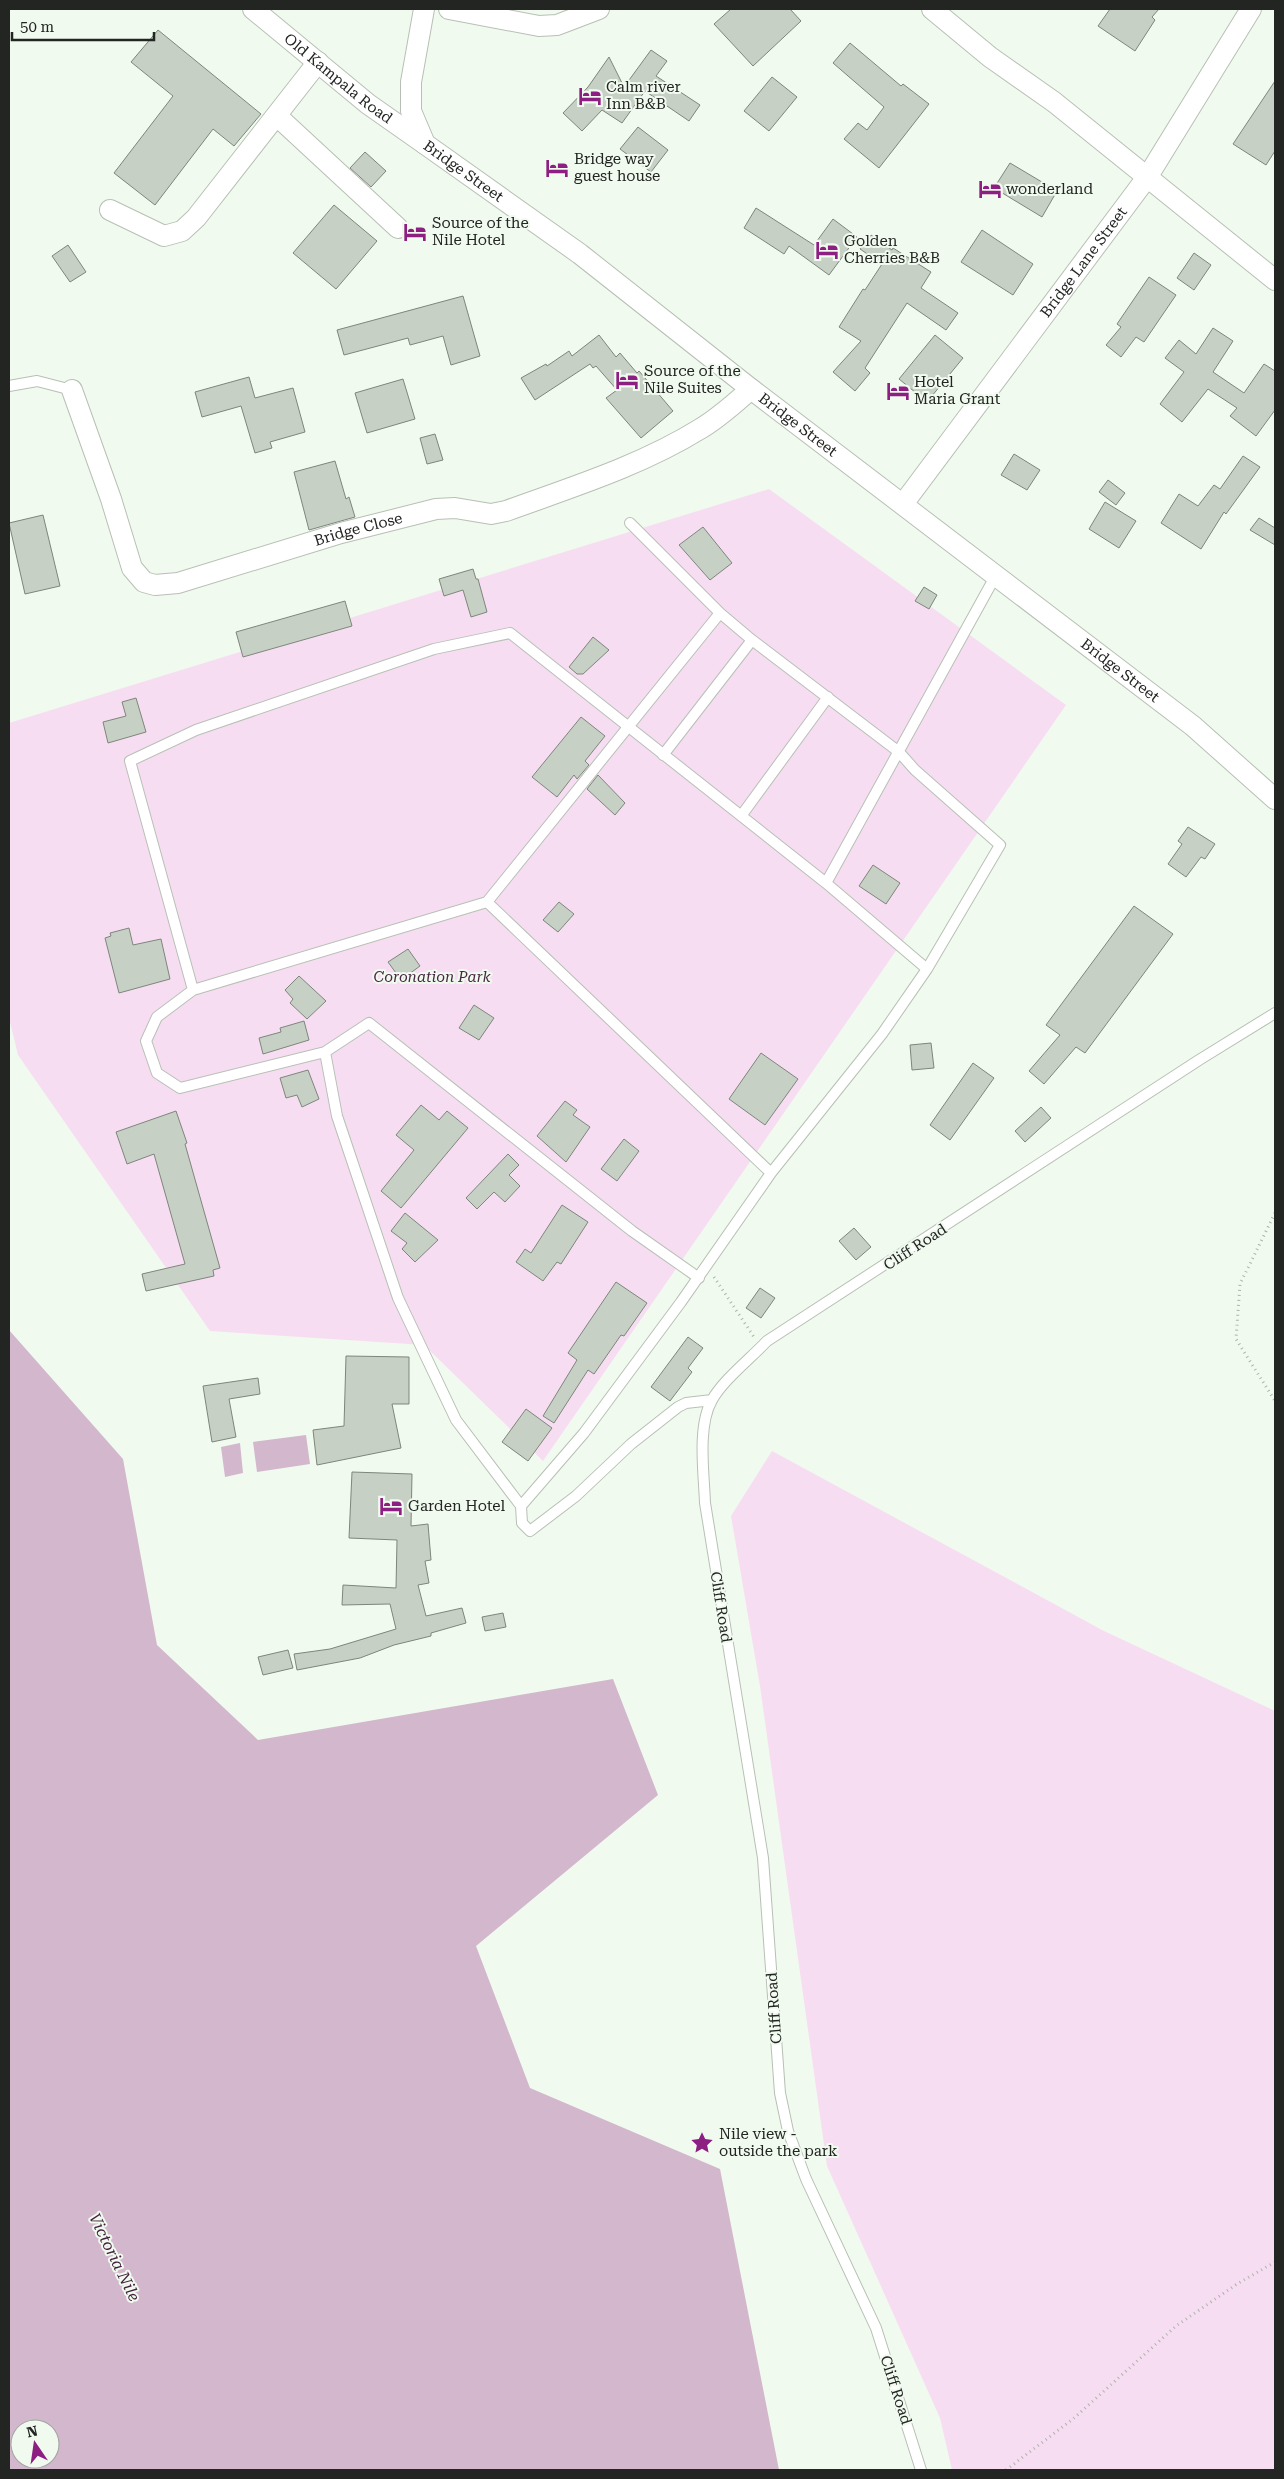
<svg xmlns="http://www.w3.org/2000/svg" width="1284" height="2479" font-family="'Roboto Serif',serif">
<rect width="100%" height="100%" fill="#f1faef"/>
<!-- green -->
<path fill="#f7ddf2" d="M769 489 1066 705 543 1461 424 1345 210 1331 18 1055 9 1018V723Z
M772 1451 1104 1631 1275 1711V2470H952L940 2418 827 2166 760 1686 731 1516Z"/>
<!-- water -->
<path fill="#d2b7cd" fill-rule="evenodd" d="M9 1330 123 1459 157 1645 258 1740 613 1679 658 1795 476 1946 530 2088 720 2169 779 2470H9ZM20 2429H50V2459H20Z
M306 1435 310 1464 257 1472 253 1442Z
M240 1443 243 1473 225 1477 221 1447Z"/>
<!-- building -->
<path fill="#c7d0c5" stroke="#7e867c" d="M731 9H790L801 21 753 66 714 24Z
M1110 9H1159L1152 17 1155 20 1135 51 1098 26Z
M158 30 261 114 234 146 213 129 155 205 114 173 173 96 131 62Z
M850 43 901 86 903 84 929 104 879 168 844 139 858 123 867 130 884 107 833 63Z
M651 50 667 61 656 76 700 105 689 121 645 91 622 123 602 110 582 131 563 113 588 87 609 57 624 87Z
M772 77 797 97 769 131 744 111Z
M1275 81V151L1266 165 1233 144Z
M638 127 668 150 651 172 620 149Z
M365 152 386 171 371 187 350 168Z
M1010 163 1057 191 1042 217 994 188Z
M334 205 377 241 336 289 293 253Z
M756 208 814 245 833 219 857 237 829 275 789 246 784 254 744 228Z
M982 230 1033 264 1013 295 961 262Z
M871 235 892 250 893 248 931 272 921 288 958 313 946 330 907 303 865 368 870 373 855 391 833 372 861 341 839 327 863 289 865 290 882 264 860 249Z
M68 245 86 272 70 282 52 256Z
M1194 253 1211 265 1194 290 1177 278Z
M1149 277 1176 295 1144 342 1136 337 1121 357 1106 345 1121 327 1117 324Z
M463 296 480 356 451 365 443 336 410 345 408 338 344 355 337 330Z
M1213 328 1233 341 1213 372 1244 393 1264 364 1275 371V410L1256 436 1230 416 1237 408 1208 389 1182 422 1160 404 1184 372 1165 358 1179 340 1196 354Z
M599 335 616 357 620 353 637 373 639 371 673 411 641 438 606 398 617 390 596 366 593 368 590 364 535 400 521 378 546 364 547 366 569 351 572 356Z
M935 335 963 358 927 402 899 379Z
M249 377 255 398 293 388 305 432 270 442 272 448 255 453 241 406 202 417 195 392Z
M403 379 415 419 367 433 355 393Z
M435 434 443 460 427 464 420 438Z
M1014 454 1040 470 1027 490 1001 475Z
M1243 456 1260 467 1226 514 1224 512 1201 549 1161 523 1179 494 1198 506 1214 485 1220 489Z
M335 461 346 499 349 497 355 517 309 530 294 472Z
M1108 480 1125 493 1116 505 1099 492Z
M1105 502 1136 521 1119 548 1089 529Z
M43 515 60 586 25 594 9 523Z
M1259 518 1275 528V545L1250 530Z
M703 527 732 563 710 580 679 545Z
M473 569 476 579H478L487 612 471 617 463 590 444 596 439 579Z
M924 587 937 595 929 609 915 601Z
M345 601 352 626 243 657 236 632Z
M593 637 609 650 583 674H577L569 667Z
M136 698 146 732 108 743 103 722 126 716 122 702Z
M581 717 605 736 585 761 589 765 577 779 574 775 557 797 532 777Z
M598 775 625 803 615 815 587 789Z
M1188 827 1215 844 1205 859 1201 857 1186 877 1168 864 1182 844 1178 841Z
M873 865 900 883 886 904 859 886Z
M559 902 574 914 558 932 543 920Z
M1134 906 1173 934 1085 1053 1076 1047 1044 1084 1029 1071 1060 1035 1046 1025Z
M129 928 133 945 161 939 170 979 119 993 105 938 111 936 110 933Z
M408 949 420 966 401 980 388 962Z
M299 976 326 1001 307 1019 290 1003 293 999 285 990Z
M474 1005 494 1018 479 1040 459 1028Z
M304 1021 309 1040 263 1054 259 1038 281 1032 280 1028Z
M931 1043 934 1068 912 1070 910 1045Z
M761 1053 798 1079 765 1125 729 1099Z
M973 1063 994 1078 950 1140 930 1125Z
M308 1070 319 1099 302 1107 297 1095 286 1098 280 1078Z
M565 1101 577 1110 573 1115 590 1127 566 1162 537 1136Z
M421 1105 439 1120 447 1111 468 1128 401 1208 381 1191 414 1150 396 1135Z
M1041 1107 1051 1118 1025 1142 1015 1131Z
M176 1111 187 1143 185 1144 220 1268 213 1270 214 1276 146 1291 142 1274 185 1264 154 1154 127 1164 116 1132Z
M624 1139 639 1151 617 1181 601 1169Z
M508 1154 519 1165 509 1175 520 1186 505 1202 494 1192 477 1209 466 1198Z
M562 1205 588 1222 561 1264 557 1262 543 1281 516 1262 525 1249 531 1253Z
M405 1213 438 1240 415 1262 402 1249 407 1243 391 1231Z
M854 1228 871 1247 856 1260 839 1241Z
M616 1282 647 1303 624 1336 621 1335 594 1374 588 1370 554 1423 543 1416 577 1360 568 1353Z
M760 1288 775 1298 761 1318 746 1308Z
M688 1337 703 1348 688 1368 692 1372 670 1401 651 1387Z
M346 1356 409 1357V1404H392L401 1448 317 1465 313 1430 344 1426Z
M258 1378 260 1394 229 1399 236 1437 212 1442 203 1386Z
M526 1409 552 1428 528 1461 502 1442Z
M352 1472 412 1474 411 1526 428 1524 431 1560 425 1561 429 1583 418 1585 426 1616 462 1608 466 1623 431 1633V1636L394 1645 360 1658 297 1670 294 1654 330 1649 396 1629 390 1604 342 1605 343 1585 396 1588 397 1540 349 1538Z
M503 1613 506 1627 485 1631 482 1617Z
M288 1650 293 1668 263 1675 258 1657Z"/>
<g fill="none" stroke-linecap="round" stroke-linejoin="round">
<defs>
<path id="lane" d="M9 386 37 381 72 390
M663 755 752 640
M741 816 828 697
M826 883 996 575
M487 902 720 613
M193 990 487 902 771 1173
M325 1052 337 1116 398 1298 456 1420 521 1506 584 1433 681 1302 771 1173 882 1034 927 969 1000 845 915 770 899 752 752 640 720 613 630 523
M699 1278 632 1231 369 1023 325 1052 180 1088 157 1073 146 1041 157 1017 193 990 130 761 196 730 434 649 510 633 826 883 927 969
M521 1506 522 1523 530 1531 576 1496 631 1444 678 1407 686 1403 712 1400
M921 2470 876 2328 806 2179 788 2131 780 2093 763 1858 705 1503C704 1474 697 1426 712 1400 723 1380 751 1358 767 1341L1199 1060 1275 1013"/>
<g id="street">
<path id="s1" d="M253 9 368 104 425 144"/>
<path id="s2" d="M424 9 411 82V111L425 144 580 254 751 389 1193 726 1275 799"/>
<path d="M449 9 539 26 557 25 599 9"/>
<path d="M932 9 990 57 1054 102 1275 280"/>
<path d="M277 116 398 228"/>
<path d="M110 210 164 236 182 231 196 218 318 62"/>
<path id="s3" d="M72 390 111 499 132 568 144 582 155 585 178 583 341 533 436 509 455 508 491 514 506 511C572 487 640 466 700 429 719 418 735 403 751 389"/>
<path id="s4" d="M903 504 1148 176 1251 9"/>
</g>
</defs>
<!-- lane casing -->
<use href="#lane" stroke="#b8c0b5" stroke-width="12"/>
<!-- street casing -->
<use href="#street" stroke="#b8c0b5" stroke-width="22"/>
<!-- path -->
<path stroke="#adb4ab" stroke-width="3" stroke-dasharray="1 4" stroke-linecap="butt" d="M1275 1213 1240 1284 1236 1339 1275 1401
M714 1277 754 1337
M1006 2470 1073 2419 1176 2326 1237 2284 1275 2262"/>
<!-- lane -->
<use href="#lane" stroke="#fff" stroke-width="10"/>
<!-- street -->
<use href="#street" stroke="#fff" stroke-width="20"/>
</g>
<!-- icons -->
<defs>
<symbol id="hotel-bare" viewBox="-9 -9 18 18"><path d="M-6-4.5h1.5V1H6V5H4.5V3h-9V5H-6ZM-4 0a1.8 1.8 0 1 1 3.6 0ZM.5 0V-2.5h3Q6-2.5 6 0Z" fill="#8d1f83" stroke="#f1faef" stroke-width="2.5" paint-order="stroke"/></symbol>
<symbol id="sight-bare" viewBox="-9 -9 18 18"><path d="M0-6L1.8-2.2L6-1.7L2.9 1.2L3.7 5.4L0 3.3L-3.7 5.4L-2.9 1.2L-6-1.7L-1.8-2.2Z" fill="#8d1f83" stroke="#f1faef" stroke-width="2.5" paint-order="stroke"/></symbol>
</defs>
<g fill-rule="evenodd">
<use href="#hotel-bare" x="574" y="80" width="32" height="32"/>
<use href="#hotel-bare" x="541" y="152" width="32" height="32"/>
<use href="#hotel-bare" x="974" y="173" width="32" height="32"/>
<use href="#hotel-bare" x="399" y="216" width="32" height="32"/>
<use href="#hotel-bare" x="811" y="234" width="32" height="32"/>
<use href="#hotel-bare" x="611" y="364" width="32" height="32"/>
<use href="#hotel-bare" x="882" y="375" width="32" height="32"/>
<use href="#hotel-bare" x="375" y="1490" width="32" height="32"/>
<use href="#sight-bare" x="686" y="2127" width="32" height="32"/>
</g>
<g text-anchor="middle" stroke-width="4" stroke-linejoin="round" paint-order="stroke">
<!-- street labels -->
<g font-size="15" fill="#222521" stroke="#f1faef">
<text dy="5" stroke="none"><textPath href="#s1" startOffset="110">Old Kampala Road</textPath></text>
<text dy="5" stroke="none"><textPath href="#s2" startOffset="186">Bridge Street</textPath></text>
<text dy="5" stroke="none"><textPath href="#s4" startOffset="302">Bridge Lane Street</textPath></text>
<text dy="5" stroke="none"><textPath href="#s2" startOffset="606">Bridge Street</textPath></text>
<text dy="5" stroke="none"><textPath href="#s3" startOffset="429">Bridge Close</textPath></text>
<text dy="5" stroke="none"><textPath href="#s2" startOffset="1011">Bridge Street</textPath></text>
<text transform="translate(915 1247) rotate(-33)" y="5">Cliff Road</text>
<text transform="translate(721 1607) rotate(81)" y="5">Cliff Road</text>
<text transform="translate(774 2008) rotate(-94)" y="5">Cliff Road</text>
<text transform="translate(896 2390) rotate(72)" y="5">Cliff Road</text>
</g>
<!-- poi labels -->
<g font-size="15" fill="#222521" stroke="#f1faef" text-anchor="start">
<text x="606" y="92">Calm river<tspan x="606" dy="17">Inn B&amp;B</tspan></text>
<text x="574" y="164">Bridge way<tspan x="574" dy="17">guest house</tspan></text>
<text x="1006" y="194">wonderland</text>
<text x="432" y="228">Source of the<tspan x="432" dy="17">Nile Hotel</tspan></text>
<text x="844" y="246">Golden<tspan x="844" dy="17">Cherries B&amp;B</tspan></text>
<text x="644" y="376">Source of the<tspan x="644" dy="17">Nile Suites</tspan></text>
<text x="914" y="387">Hotel<tspan x="914" dy="17">Maria Grant</tspan></text>
<text x="408" y="1511">Garden Hotel</text>
<text x="719" y="2139">Nile view -<tspan x="719" dy="17">outside the park</tspan></text>
</g>
<!-- park labels -->
<g font-size="15" font-style="italic" fill="#4b2746" stroke="#f1faef">
<text x="432" y="982">Coronation Park</text>
</g>
<!-- water labels -->
<g font-size="16" font-style="italic" fill="#421e3d" stroke="#f1faef">
<text transform="translate(115 2257) rotate(64)" y="6">Victoria Nile</text>
</g>
</g>
<!-- border -->
<rect width="1284" height="2479" fill="none" stroke="#222521" stroke-width="20"/>
<!-- north arrow -->
<g transform="translate(35 2444) rotate(347)"><circle r="24" fill="#f1faef" stroke="#9ea59d"/>
<path d="M0-4L9 19L0 12L-9 19Z" fill="#8d1f83"/>
<text y="-8" font-size="14" font-weight="bold" text-anchor="middle" fill="#222521">N</text>
</g>
<!-- scale -->
<path d="M12 32v8h142v-8" fill="none" stroke="#222521" stroke-width="2.5"/>
<text x="20" y="32" font-size="15" fill="#222521" stroke="#f1faef" stroke-width="4" paint-order="stroke">50 m</text>
</svg>
